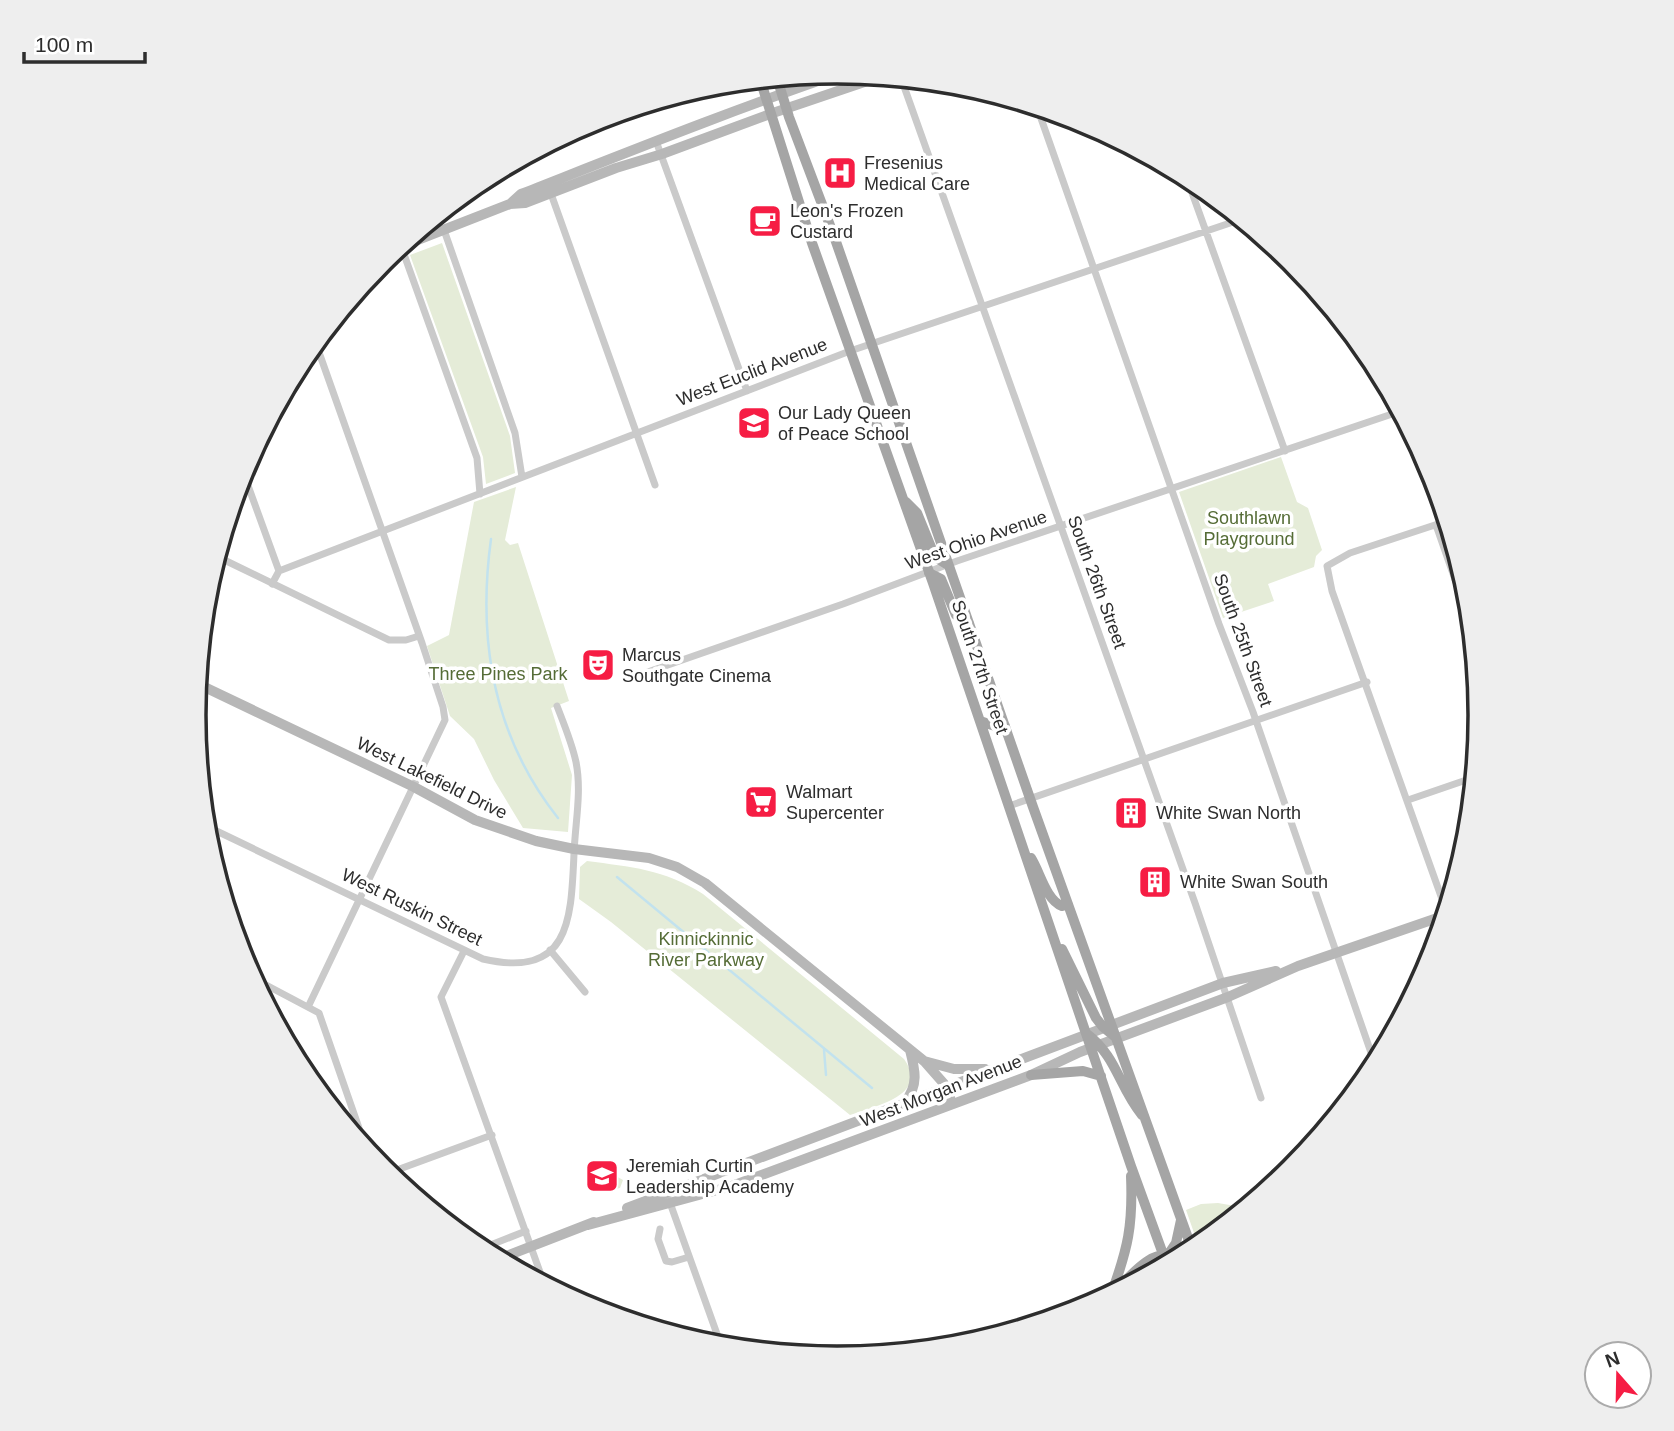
<svg xmlns="http://www.w3.org/2000/svg" width="1674" height="1431" font-family="Helvetica,sans-serif">
<rect width="100%" height="100%" fill="#fff"/>
<!-- green -->
<path fill="#e5ecd8" d="M442 243 510 436 515 473 486 484 483 457 410 255Z
M1281 457 1297 502 1308 508 1322 550 1316 556 1314 567 1268 584 1274 601 1223 618 1179 492Z
M516 487 505 540 510 545 518 543 569 701 551 708 572 775 568 832 523 828 494 780 474 739 450 716 427 646 449 635 474 502Z
M587 861C631 867 664 869 703 894L904 1059C930 1096 874 1106 850 1115L611 922 579 899 580 867Z
M607 1171 623 1180 620 1188 605 1191 597 1189 598 1177Z
M1218 1203 1247 1208 1199 1247 1186 1210 1201 1204Z"/>
<g fill="none" stroke-linecap="round" stroke-linejoin="round">
<!-- stream -->
<path stroke="#c2e2ee" stroke-width="2.5" d="M491 539C477 641 493 736 558 818
M617 877 872 1088
M824 1050 826 1075
M1205 1230 1217 1233"/>
<!-- street -->
<path stroke="#cacaca" stroke-width="7" d="M901 78 1195 903 1261 1098
M1037 107 1219 624 1253 712 1376 1067
M656 141 747 391
M1186 176 1285 451
M550 191 655 485
M444 230 515 433 522 477
M401 246 477 458 480 494
M1379 370 1394 413
M242 469 279 571 272 584
M1436 525 1472 628
M216 556 389 640H406L419 636
M279 571 850 351 1242 219
M642 674 843 604 957 561 1401 411
M1408 800 1475 777
M1009 806 1367 682
M204 825 483 959C570 979 571 920 574 854 575 824 582 792 576 762 572 743 564 724 557 706
M1447 913 1332 591 1327 566 1350 553 1447 521
M550 950 585 992
M464 951 441 997 545 1286
M251 977 319 1013 368 1154
M309 1005 445 720 443 707 422 643 315 341
M386 1174 492 1135
M669 1200 722 1348
M660 1229 658 1239 666 1261 672 1262 689 1257
M478 1250 526 1231"/>
<!-- secondary -->
<path stroke="#b7b7b7" stroke-width="10" d="M510 204 521 194C628 152 735 109 844 72
M397 248 510 204 525 203 616 168 662 154 770 114 882 76
M196 683 414 787 475 820 536 841 574 849 649 858 677 867 705 883 924 1061 946 1086 952 1104
M924 1061 954 1069H985
M905 1102C919 1085 915 1070 910 1050
M627 1208 1223 983 1276 971
M588 1225 732 1186 1031 1075 1080 1052 1228 997 1298 966 1446 915
M496 1260 594 1222"/>
<!-- primary -->
<path stroke="#a5a5a5" stroke-width="10" d="M777 78 789 117 834 236 1033 807 1193 1252
M760 79 812 243 933 583 1131 1166 1167 1265
M906 502 917 513 935 557 948 565
M929 573 941 579 956 615 969 623
M980 721 995 726H1005
M1031 858C1040 872 1046 900 1062 906L1068 904
M1062 949 1096 1018 1103 1027 1114 1036
M1087 1034C1117 1057 1119 1087 1142 1115
M1031 1075 1083 1071 1101 1076
M1158 1270 1176 1243 1181 1220
M1113 1294C1128 1279 1155 1242 1178 1260
M1111 1295C1128 1248 1133 1226 1131 1176"/>
</g>
<!-- icons -->
<defs>
<symbol id="hospital-square" viewBox="-11 -11 22 22"><rect x="-9" y="-9" width="18" height="18" rx="4" fill="#f61d44" stroke="#fff"/><path d="M-5-5h3v3.5h4V-5h3V5h-3V1.5h-4V5h-3Z" fill="#fff"/></symbol>
<symbol id="cafe-square" viewBox="-11 -11 22 22"><rect x="-9" y="-9" width="18" height="18" rx="4" fill="#f61d44" stroke="#fff"/><path d="M-5.5-4.5H6V0H3Q3 3.5 0 3.5H-2.5Q-5.5 3.5-5.5 0ZM3-3.2v2h1.7v-2ZM-6 4.5H4V6H-6Z" fill="#fff"/></symbol>
<symbol id="school-square" viewBox="-11 -11 22 22"><rect x="-9" y="-9" width="18" height="18" rx="4" fill="#f61d44" stroke="#fff"/><path d="M0-5L7-2L0 1L-7-2ZM-4 1L0 2.5L4 1V4Q0 6-4 4Z" fill="#fff"/></symbol>
<symbol id="theatre-square" viewBox="-11 -11 22 22"><rect x="-9" y="-9" width="18" height="18" rx="4" fill="#f61d44" stroke="#fff"/><path d="M-5-5.5Q0-4 5-5.5V0Q5 5 0 6Q-5 5-5 0ZM-3.3-2.5H-1v1.5H-3.3ZM1-2.5H3.3v1.5H1ZM-2.8 1Q0 5.5 2.8 1Z" fill="#fff"/></symbol>
<symbol id="supermarket-square" viewBox="-11 -11 22 22"><rect x="-9" y="-9" width="18" height="18" rx="4" fill="#f61d44" stroke="#fff"/><path d="M-6-5.5h2.5l.6 2H6L4.5 2H-2.5L-4.4-4H-6ZM-1.5 3.2a1.3 1.3 0 1 0 .1 0ZM3 3.2a1.3 1.3 0 1 0 .1 0Z" fill="#fff"/></symbol>
<symbol id="building-square" viewBox="-11 -11 22 22"><rect x="-9" y="-9" width="18" height="18" rx="4" fill="#f61d44" stroke="#fff"/><path d="M-4-6H4V6H1V3H-1V6H-4ZM-2.5-4.3h1.7v1.8h-1.7ZM.8-4.3h1.7v1.8H.8ZM-2.5-1h1.7V.8h-1.7ZM.8-1h1.7V.8H.8Z" fill="#fff"/></symbol>
</defs>
<g fill-rule="evenodd">
<use href="#hospital-square" x="821" y="154" width="38" height="38"/>
<use href="#cafe-square" x="746" y="202" width="38" height="38"/>
<use href="#school-square" x="735" y="404" width="38" height="38"/>
<use href="#theatre-square" x="579" y="646" width="38" height="38"/>
<use href="#supermarket-square" x="742" y="783" width="38" height="38"/>
<use href="#building-square" x="1112" y="794" width="38" height="38"/>
<use href="#building-square" x="1136" y="863" width="38" height="38"/>
<use href="#school-square" x="583" y="1157" width="38" height="38"/>
</g>
<g text-anchor="middle" stroke-width="7" stroke-linejoin="round" paint-order="stroke">
<!-- poi labels -->
<g font-size="18" fill="#2d2d2d" stroke="#fff" text-anchor="start">
<text x="864" y="169">Fresenius<tspan x="864" dy="21">Medical Care</tspan></text>
<text x="790" y="217">Leon's Frozen<tspan x="790" dy="21">Custard</tspan></text>
<text x="778" y="419">Our Lady Queen<tspan x="778" dy="21">of Peace School</tspan></text>
<text x="622" y="661">Marcus<tspan x="622" dy="21">Southgate Cinema</tspan></text>
<text x="786" y="798">Walmart<tspan x="786" dy="21">Supercenter</tspan></text>
<text x="1156" y="819">White Swan North</text>
<text x="1180" y="888">White Swan South</text>
<text x="626" y="1172">Jeremiah Curtin<tspan x="626" dy="21">Leadership Academy</tspan></text>
</g>
<!-- street labels -->
<g font-size="18" fill="#2d2d2d" stroke="#fff">
<text transform="translate(752 372) rotate(-21)" y="6">West Euclid Avenue</text>
<text transform="translate(976 540) rotate(-19)" y="6">West Ohio Avenue</text>
<text transform="translate(1097 582) rotate(70)" y="6">South 26th Street</text>
<text transform="translate(1243 640) rotate(70)" y="6">South 25th Street</text>
<text transform="translate(980 667) rotate(71)" y="6">South 27th Street</text>
<text transform="translate(432 778) rotate(26)" y="6">West Lakefield Drive</text>
<text transform="translate(412 907) rotate(26)" y="6">West Ruskin Street</text>
<text transform="translate(941 1091) rotate(-21)" y="6">West Morgan Avenue</text>
</g>
<!-- park labels -->
<g font-size="18" fill="#556c36" stroke="#fff">
<text x="1249" y="524">Southlawn<tspan x="1249" dy="21">Playground</tspan></text>
<text x="498" y="680">Three Pines Park</text>
<text x="706" y="945">Kinnickinnic<tspan x="706" dy="21">River Parkway</tspan></text>
</g>
</g>
<!-- crop -->
<path d="M0 0H1674V1431H0ZM206 715a631 631 0 1 1 1262 0a631 631 0 1 1-1262 0Z" fill="#eee" fill-rule="evenodd"/>
<path fill="none" stroke="#2d2d2d" stroke-width="3.5" d="M206 715a631 631 0 1 1 1262 0a631 631 0 1 1-1262 0Z"/>
<!-- north arrow -->
<g transform="translate(1618 1375) rotate(340)"><circle r="33" fill="#ffffff" stroke="#ababab" stroke-width="2"/>
<path d="M0-5L12 26L0 18L-12 26Z" fill="#f61d44"/>
<text y="-10" font-size="19" font-weight="bold" text-anchor="middle" fill="#2d2d2d">N</text>
</g>
<!-- scale -->
<path d="M24 52v10h121v-10" fill="none" stroke="#2d2d2d" stroke-width="3.5"/>
<text x="35" y="52" font-size="21" fill="#2d2d2d" stroke="#ffffff" stroke-width="5" paint-order="stroke">100 m</text>
</svg>
